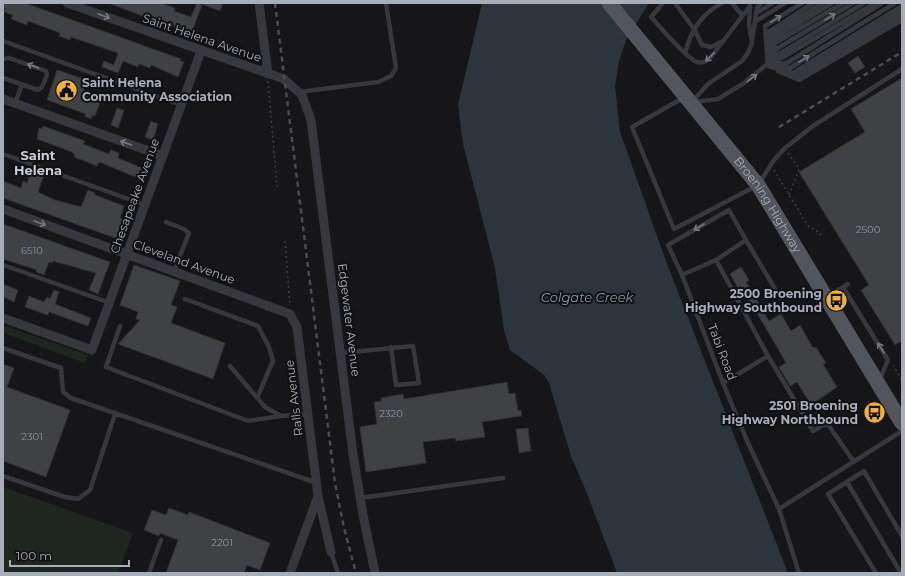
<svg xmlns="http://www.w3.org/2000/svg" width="905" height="576" font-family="Montserrat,sans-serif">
<rect width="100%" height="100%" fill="#161618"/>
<!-- green -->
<path fill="#1e261f" d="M3 325 88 355 85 363 3 333Z
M3 487 133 533 118 573H3Z"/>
<!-- water -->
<path fill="#2c353c" d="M482 3H649L627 38 619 61 615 86 620 132 667 264 788 573H617L588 496 571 456 549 383 544 375 510 350 504 330 495 268 463 144 458 105Z"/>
<!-- building -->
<path fill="#404145" stroke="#303034" d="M3 3H25L181 59 180 61 184 62 178 77 151 65 150 68 139 64 138 67 123 61 118 73 102 67 104 61 114 65 118 53 71 37 70 40 59 36 60 33 28 21 27 25 11 19 13 15 4 12 5 8 3 7Z
M108 3H161L175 8 174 11 191 17 197 3 202 5 191 34Z
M199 3H223L220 11Z
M858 56 865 67 855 73 848 63Z
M57 70 87 80 83 94 101 100 95 116 92 115 91 119 85 116 86 114 47 100Z
M902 78V341L895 345 861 290 869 285 799 172 865 132 851 109Z
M117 108 124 110 118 128 111 125Z
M151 121 158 124 153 140 145 137Z
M43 126 85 141 83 144 109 154 111 150 119 153 118 158 142 168 138 178 99 162 97 166 74 157 75 155 72 152 37 139 39 128 42 129Z
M31 170 44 174 38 192 55 200 81 207 88 190 95 193V195L124 206 120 218 125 220 118 239 3 198V181L21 188 23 181 27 183Z
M3 224 110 262 98 294 89 290 96 273 53 261V263L49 262 44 275 36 272 37 270 3 259Z
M134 265 180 281 171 305 177 307 171 323 225 343 213 379 118 344 140 320 136 319 138 312 120 305Z
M741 267 749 280 746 282 769 321 781 314 791 331 800 325 813 348 816 347 826 363 823 364 837 387 811 405 797 382 790 386 779 367 786 363 773 340 753 307 749 309 746 304 750 302 740 286 738 288 730 274Z
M3 284 18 290 14 302 3 297Z
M54 290 59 292 55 304 91 318 88 326 49 312 48 315 25 307 29 296 44 302 47 297 50 299Z
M3 364 14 368 7 387 70 410 46 477 3 461Z
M507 382 509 394 515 393 518 411 521 410 522 416 482 422 485 437 456 441 455 438 423 442 426 463 366 472 360 427 377 424 374 402 382 401 381 398 403 394 404 399Z
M528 428 531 451 519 453 516 429Z
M169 508 188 515 189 512 270 543 260 570 247 565 244 573H166L178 540 160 533 159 536 144 530 152 510 166 515Z"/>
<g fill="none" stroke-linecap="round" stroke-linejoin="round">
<!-- path -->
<path stroke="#3d3f44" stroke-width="1.5" stroke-dasharray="2 3" stroke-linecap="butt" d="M268 81 277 187
M788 153 799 169 789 195
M774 170 808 226 819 232 822 237
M285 241 290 306
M893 365 902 381"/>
<!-- service -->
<path stroke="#37383d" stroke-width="4.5" d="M663 3 651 17C660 27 687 59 697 62 703 64 707 61 711 57L750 6
M675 3 694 29 702 45 711 47 721 42
M732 3 742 15
M756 13 773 3
M756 21 785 3
M768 38 769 32 813 3
M3 41 181 105
M752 41 757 8 761 3
M772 46 773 39 832 3
M685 53C691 31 701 14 722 3
M769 56 771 35 823 3
M771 56 775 43 843 3
M3 59 9 58 46 71 47 75 42 87 38 90 3 78
M771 61 778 48 853 3
M773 63 875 3
M772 65 787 63 882 3
M768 66 793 73 902 6
M768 66 765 26 802 3
M781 67 790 68 895 3
M778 71 799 80 902 20
M794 75 902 11
M797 78 902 16
M299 92 378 82 391 76 396 68 386 3
M683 98 632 127 674 229 758 185 774 160 785 148 813 126 902 69
M692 102 708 84 742 61 748 53 752 43 749 24 750 6
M695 102 718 99 744 83 781 53 864 3
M15 103 22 85
M3 154 145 205
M166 222 184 229 189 233 174 271
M746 240 729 210 668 245 682 275 723 383 748 443 779 509 799 573
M716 260 746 240 787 309
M3 265 110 303
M682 275 716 260 768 356 723 383
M843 287 888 360 880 379
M827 297 848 284
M185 299 258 326 269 347 273 361 257 398
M120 326 106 367 248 421 281 416
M3 348 61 368 63 392 71 398 317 483
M341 353 413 346 419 383 396 385 391 347
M768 356 813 431 827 423 854 462
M230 366 265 407 281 416 308 414
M3 476 65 497 78 499 90 490 115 414
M847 482 901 573
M360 498 503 478
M779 509 902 431
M331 552 338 573
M149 573 161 540
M876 573 828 494 864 471 902 536"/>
<!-- minor -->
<path stroke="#37383d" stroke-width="9" d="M67 3 284 79 302 95 311 120 353 454 363 515 375 573
M259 3 268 74
M3 99 163 156
M3 209 290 314 297 327 318 496 331 552
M3 318 92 350 201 51
M290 573 318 496"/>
<!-- primary -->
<path stroke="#53555c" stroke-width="15" id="s1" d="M609 3 758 185 902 423"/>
<!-- rail -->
<path stroke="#4a4c52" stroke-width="2.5" stroke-dasharray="5 4" stroke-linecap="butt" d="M275 3 335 483 344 528 356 573
M779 127 902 52"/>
</g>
<!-- one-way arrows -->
<defs><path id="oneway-shaft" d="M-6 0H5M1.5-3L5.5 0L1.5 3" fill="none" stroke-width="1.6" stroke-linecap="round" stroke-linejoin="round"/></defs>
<g stroke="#757881">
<use href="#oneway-shaft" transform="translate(104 16) rotate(20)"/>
<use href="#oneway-shaft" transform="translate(830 17) rotate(-31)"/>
<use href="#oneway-shaft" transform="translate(776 19) rotate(-31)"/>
<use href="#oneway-shaft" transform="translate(710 57) rotate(135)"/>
<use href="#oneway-shaft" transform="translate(804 59) rotate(-32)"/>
<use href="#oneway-shaft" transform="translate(33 66) rotate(-160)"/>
<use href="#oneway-shaft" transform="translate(752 78) rotate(-37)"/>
<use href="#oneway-shaft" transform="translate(126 143) rotate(-161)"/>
<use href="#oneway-shaft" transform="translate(40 223) rotate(20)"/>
<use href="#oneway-shaft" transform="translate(699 227) rotate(150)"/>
<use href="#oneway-shaft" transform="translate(881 348) rotate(-121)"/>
</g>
<!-- icons -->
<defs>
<symbol id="civic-disc" viewBox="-11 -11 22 22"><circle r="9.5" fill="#f2b134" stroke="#111113"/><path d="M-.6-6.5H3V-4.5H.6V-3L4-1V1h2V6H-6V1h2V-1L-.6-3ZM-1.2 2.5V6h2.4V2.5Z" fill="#111"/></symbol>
<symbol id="bus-disc" viewBox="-11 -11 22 22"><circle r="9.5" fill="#f2b134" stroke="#111113"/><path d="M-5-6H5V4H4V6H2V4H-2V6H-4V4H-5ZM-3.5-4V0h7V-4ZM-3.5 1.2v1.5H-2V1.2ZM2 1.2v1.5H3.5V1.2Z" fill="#111"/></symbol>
</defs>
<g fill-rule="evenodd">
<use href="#civic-disc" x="54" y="78" width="25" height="25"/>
<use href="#bus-disc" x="824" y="288" width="25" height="25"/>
<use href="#bus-disc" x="862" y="400" width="25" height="25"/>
</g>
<g text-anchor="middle" stroke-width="4" stroke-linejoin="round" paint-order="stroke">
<!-- number labels -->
<g font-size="10" fill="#8e929b">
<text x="868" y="233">2500</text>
<text x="32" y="254">6510</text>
<text x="391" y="417">2320</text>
<text x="32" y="440">2301</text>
<text x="222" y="546">2201</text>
</g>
<!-- street labels -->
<g font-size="12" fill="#a8adb8" stroke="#111113">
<text transform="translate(202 38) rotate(19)" y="4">Saint Helena Avenue</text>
<text transform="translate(135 196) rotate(-70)" y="4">Chesapeake Avenue</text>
<text dy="4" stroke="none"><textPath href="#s1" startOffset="257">Broening Highway</textPath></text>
<text transform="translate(184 262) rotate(20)" y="4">Cleveland Avenue</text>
<text transform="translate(349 320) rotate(83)" y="4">Edgewater Avenue</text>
<text transform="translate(722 352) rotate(69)" y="4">Tabi Road</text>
<text transform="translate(294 398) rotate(-97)" y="4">Ralls Avenue</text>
</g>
<!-- poi labels -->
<g font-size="12" font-weight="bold" fill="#a8adb8" stroke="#111113" text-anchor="end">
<text x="82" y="87" text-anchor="start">Saint Helena<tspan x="82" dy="14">Community Association</tspan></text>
<text x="822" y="298">2500 Broening<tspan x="822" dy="14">Highway Southbound</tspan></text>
<text x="858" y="410">2501 Broening<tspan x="858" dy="14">Highway Northbound</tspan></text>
</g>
<!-- neighbourhood labels -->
<g font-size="13" font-weight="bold" fill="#c9ccd4" stroke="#111113">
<text x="38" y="160">Saint<tspan x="38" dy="15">Helena</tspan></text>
</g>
<!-- water labels -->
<g font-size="13" font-style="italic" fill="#7f9bb3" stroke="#111113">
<text x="587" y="302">Colgate Creek</text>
</g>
</g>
<!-- border -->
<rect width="905" height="576" fill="none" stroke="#a8adb8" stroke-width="8"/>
<!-- scale -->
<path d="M10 560v6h119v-6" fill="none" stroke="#a8adb8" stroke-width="2"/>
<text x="16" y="560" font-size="12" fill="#a8adb8" stroke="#111113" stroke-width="3" paint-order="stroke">100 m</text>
</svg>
